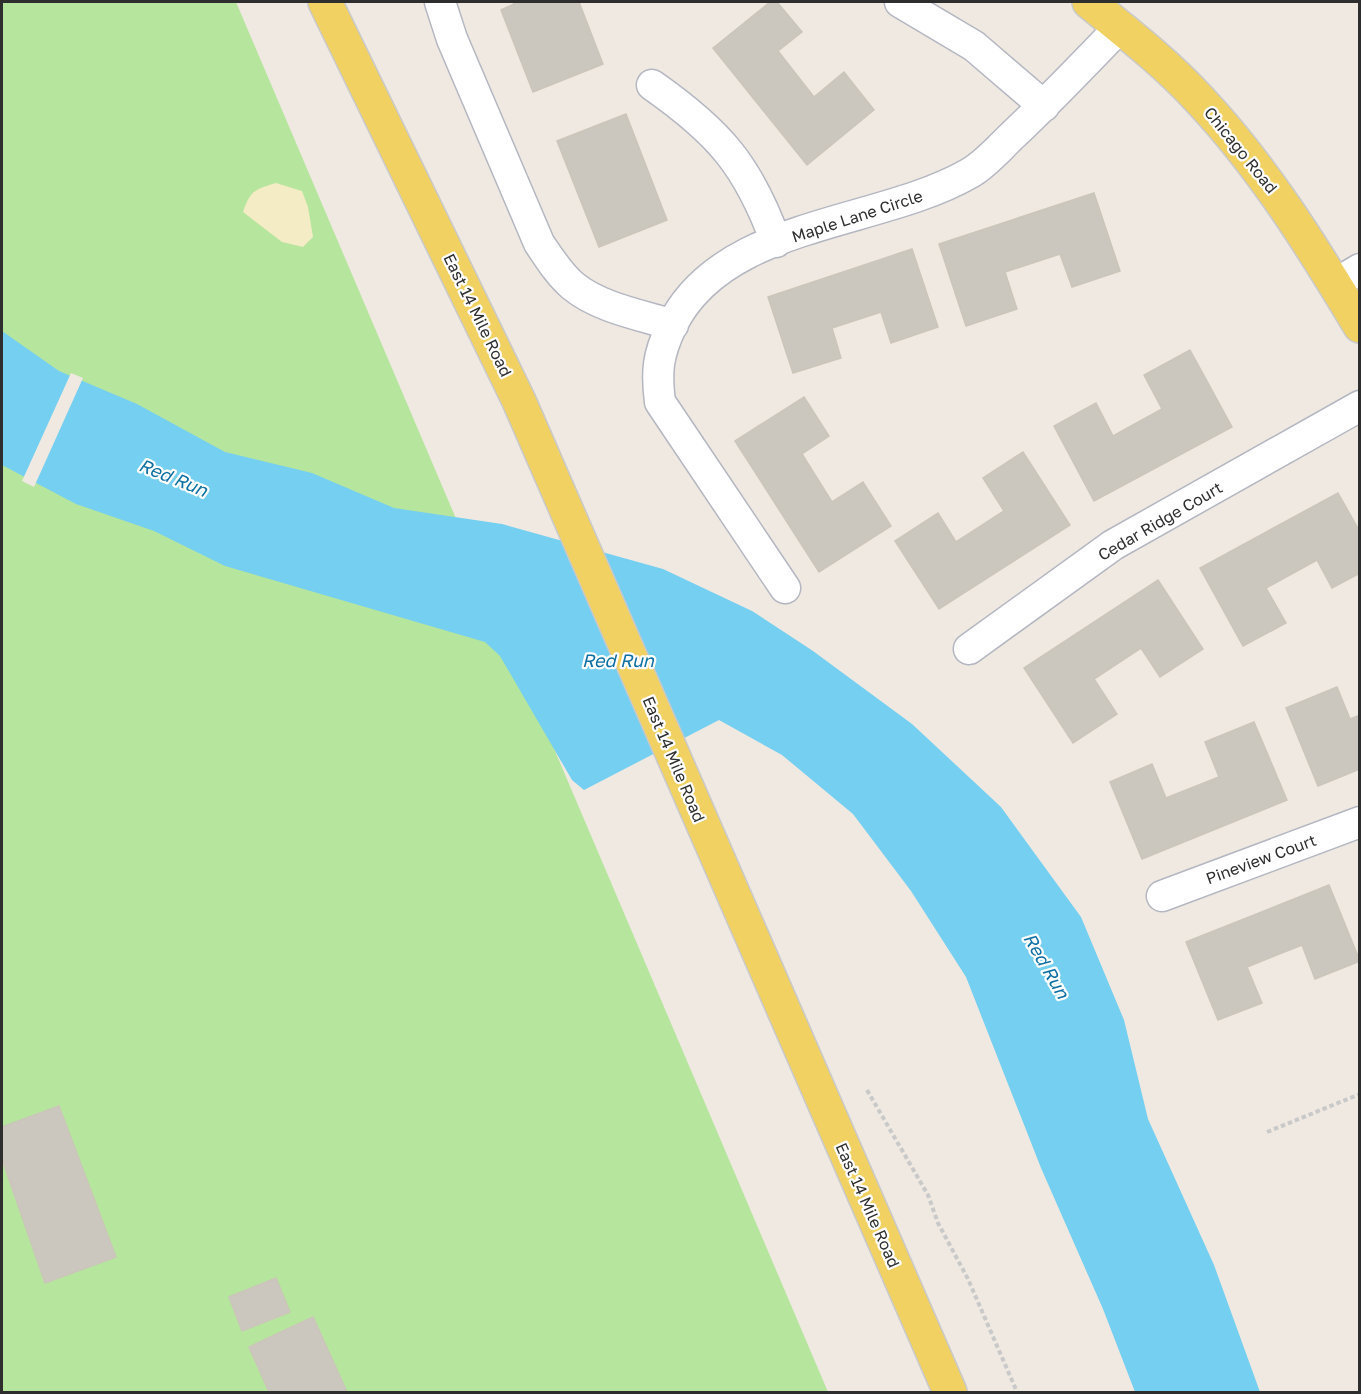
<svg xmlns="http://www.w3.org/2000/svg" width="1361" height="1394" font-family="'Golos Text',sans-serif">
<rect width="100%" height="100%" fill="#efe9e1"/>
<!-- green -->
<path fill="#b6e59e" d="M2 2H236L828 1392H2Z"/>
<!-- sand -->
<path fill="#f3ecc5" d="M276 183 302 191 308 207 313 237 303 247 282 242 243 212C250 191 255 189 276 183Z"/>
<!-- water -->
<path fill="#75cff0" d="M2 331 59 371 137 404 225 452 312 473 394 508 502 524 663 569 752 611 813 651 912 724 1001 807 1081 917 1124 1020 1148 1119 1214 1265 1260 1392H1135L1103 1309 1041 1168 966 977 911 891 853 814 782 755 719 720 584 790 572 780 500 656 485 642 225 566 154 531 76 504 2 465Z"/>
<!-- pier -->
<path fill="#efe9e1" d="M71 373 83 378 34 487 22 481Z"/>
<!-- building -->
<path fill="#cbc7bf" stroke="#cbc5ba" stroke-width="1.5" d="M513 2H579L603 64 533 92 501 10 514 4Z
M770 2H777L802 32 778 51 814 97 844 72 874 110 807 165 713 48Z
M626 114 667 220 599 247 557 141Z
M1094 193 1120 271 1072 287 1060 254 1005 272 1017 309 966 326 939 244Z
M912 249 938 327 891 343 881 312 832 328 841 358 793 373 768 297Z
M1190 350 1232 427 1094 501 1054 426 1096 403 1113 436 1162 409 1144 375Z
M804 397 829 436 802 454 832 502 863 482 891 526 819 572 735 441Z
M1023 452 1070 525 939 609 895 541 938 513 956 542 1004 511 983 478Z
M1338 493 1360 532V573L1332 588 1317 560 1266 588 1286 623 1243 646 1200 568Z
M1158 580 1203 649 1160 677 1141 648 1094 679 1117 714 1073 743 1024 668Z
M1337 687 1350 719 1360 715V769L1318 786 1286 708Z
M1254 722 1287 800 1142 859 1110 782 1152 764 1166 798 1219 777 1205 742Z
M1329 885 1360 961 1315 979 1302 945 1247 967 1262 1003 1218 1020 1186 942Z
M59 1106 116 1257 45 1283 2 1159V1127Z
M276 1278 290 1312 242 1331 229 1297Z
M313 1317 347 1392H269L249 1347Z"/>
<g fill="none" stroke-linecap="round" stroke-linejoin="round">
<defs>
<path id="minor" d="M440 2 452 39 539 243C549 258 559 274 573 286 600 308 641 315 673 325
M900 2 974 46 1044 106
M652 85C719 132 748 165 776 242
M1335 284 1360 269
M785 588 660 402C656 371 658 355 671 327 721 221 879 226 970 173 986 164 1001 146 1014 134 1051 99 1085 63 1120 27
M969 649 1113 545 1360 406
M1162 896 1360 822"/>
<path id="major" d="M325 2 519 401 950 1392
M1089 2C1126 32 1166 63 1199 99 1263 167 1312 246 1360 326"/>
</defs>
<!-- minor casing -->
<use href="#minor" stroke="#b4b7c1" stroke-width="33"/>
<!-- major casing -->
<use href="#major" stroke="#c9c9c9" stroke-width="36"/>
<!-- path -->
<path stroke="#c9c9c9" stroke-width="4" stroke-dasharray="4.5 3" stroke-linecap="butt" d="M867 1090 928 1195 938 1223 968 1279 1017 1392
M1267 1132 1360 1094"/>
<!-- minor -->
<use href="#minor" stroke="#fff" stroke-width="30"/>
<!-- major -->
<use href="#major" stroke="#f2d163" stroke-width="33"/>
</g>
<g text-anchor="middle" stroke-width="4.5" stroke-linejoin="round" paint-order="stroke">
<!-- street labels -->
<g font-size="16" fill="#2e2e2e" stroke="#fff">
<text transform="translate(1241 150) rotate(51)" y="6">Chicago Road</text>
<text transform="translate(857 216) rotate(-18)" y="6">Maple Lane Circle</text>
<text transform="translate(478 315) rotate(64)" y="6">East 14 Mile Road</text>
<text transform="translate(1160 521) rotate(-30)" y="6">Cedar Ridge Court</text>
<text transform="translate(674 759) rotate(67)" y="6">East 14 Mile Road</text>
<text transform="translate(1261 859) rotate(-20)" y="6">Pineview Court</text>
<text transform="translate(868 1205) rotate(66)" y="6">East 14 Mile Road</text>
</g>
<!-- water labels -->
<g font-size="18" font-style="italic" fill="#0d6fa3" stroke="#fff">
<text transform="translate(173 478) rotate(22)" y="6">Red Run</text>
<text x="618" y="667">Red Run</text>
<text transform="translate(1046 966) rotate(60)" y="6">Red Run</text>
</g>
</g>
<!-- border -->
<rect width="1361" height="1394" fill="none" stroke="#2e2e2e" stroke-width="6"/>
</svg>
